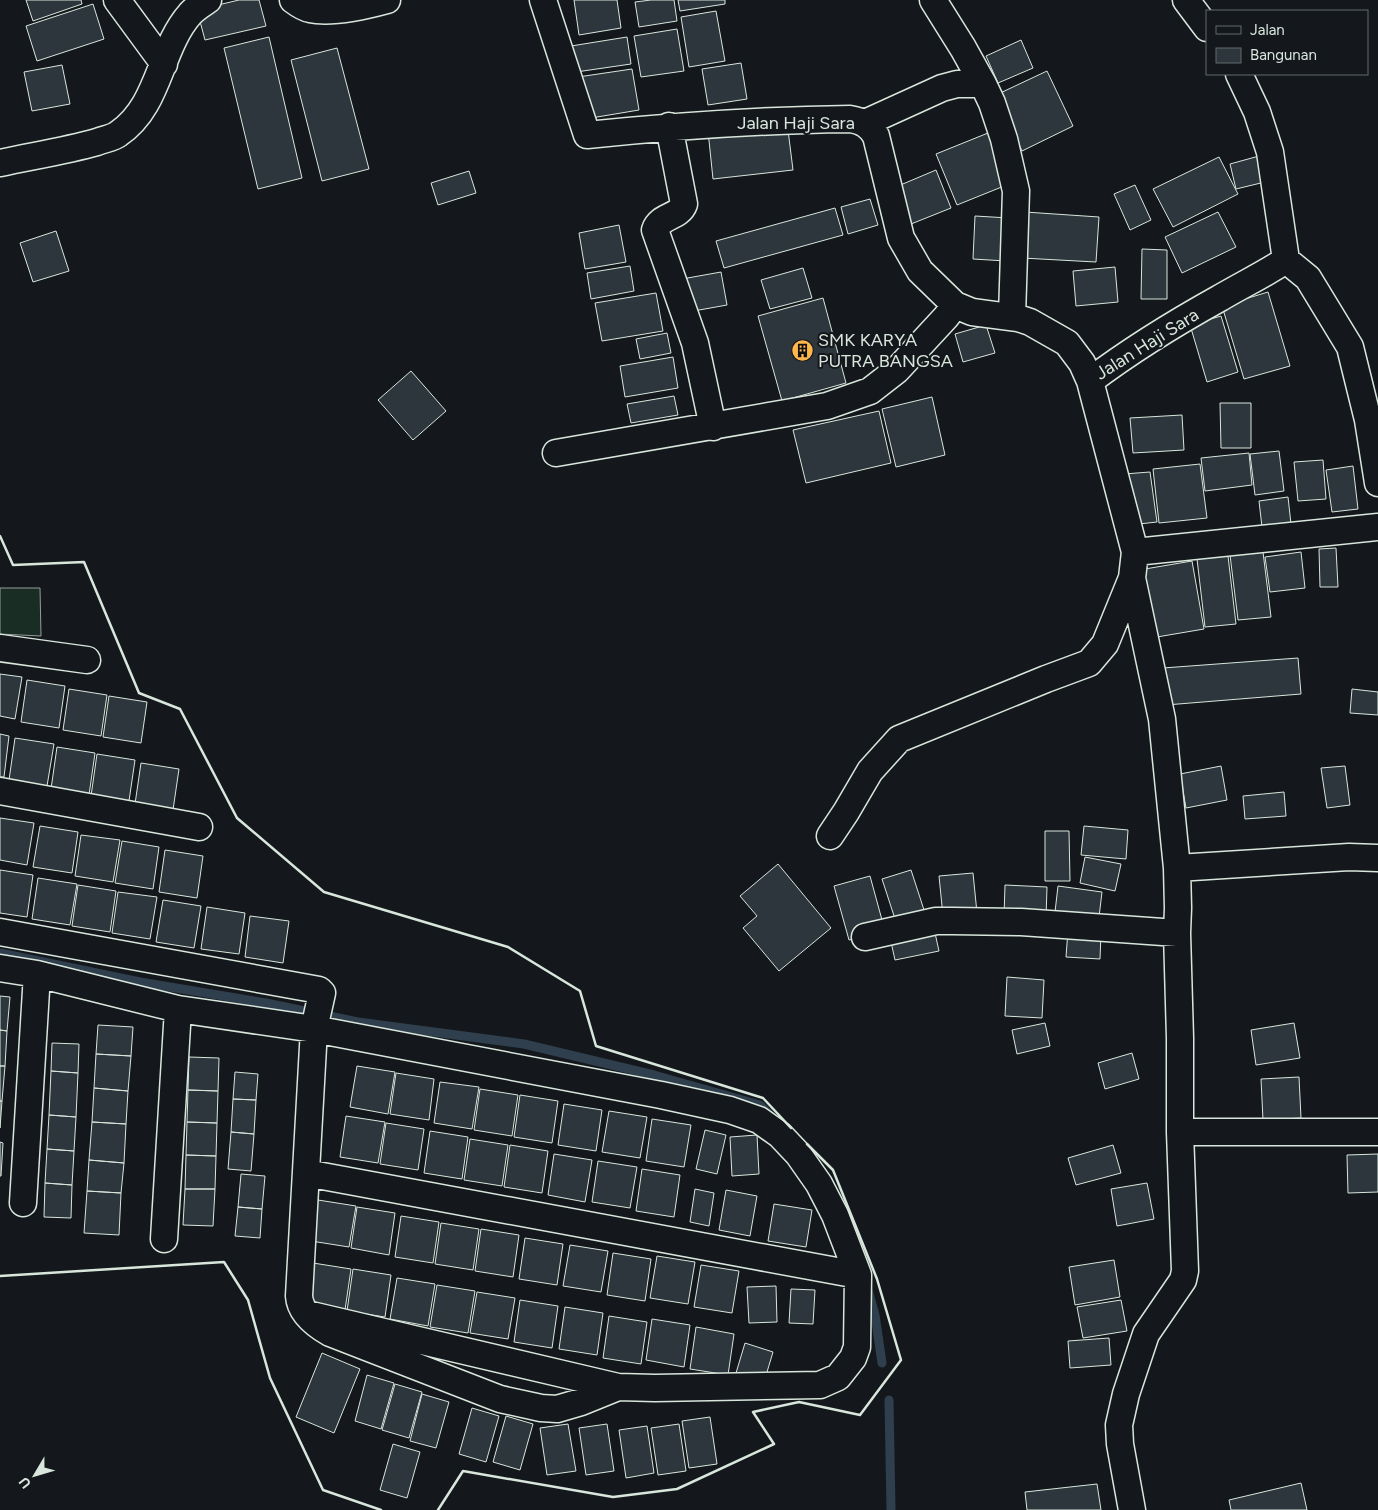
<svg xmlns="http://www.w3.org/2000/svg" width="1378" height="1510" font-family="Figtree,sans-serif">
<rect width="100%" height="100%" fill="#14181c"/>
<!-- green -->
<path fill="#1a2d24" stroke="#939e99" d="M0 588H40L41 636 0 634Z"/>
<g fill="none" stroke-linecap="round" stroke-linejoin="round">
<!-- stream -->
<path stroke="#2f3f4d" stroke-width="9" d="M0 953 140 982 266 1003 358 1022 524 1044 654 1075 760 1105 770 1115
M868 1290 875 1315 882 1363
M889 1400 891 1510"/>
</g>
<!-- building -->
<path fill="#2c363c" stroke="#d8e6dc" d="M26 0H81L82 4 33 21Z
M239 0H259L266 26 205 40 197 10Z
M574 0H617L621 28 579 35Z
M651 0H674L677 21 639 27 635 2Z
M678 0H725V4L680 11Z
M93 4 104 39 37 61 26 26Z
M716 11 725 61 689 67 681 17Z
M677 29 684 71 641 77 634 36Z
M269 37 302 178 258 189 224 48Z
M627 37 631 64 576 72 571 46Z
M1021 40 1033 68 998 83 986 56Z
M337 48 369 169 322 181 291 60Z
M741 63 747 99 708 105 702 69Z
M62 65 70 104 32 111 24 72Z
M632 69 639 110 585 119 578 77Z
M1047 71 1073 126 1022 151 996 95Z
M787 122 793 170 713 179 708 131Z
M988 133 1009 184 957 205 936 154Z
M1259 156 1265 182 1236 189 1230 164Z
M1219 157 1238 194 1173 227 1153 189Z
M936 170 951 208 906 226 891 189Z
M469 171 476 193 438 205 431 183Z
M1135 185 1151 220 1130 230 1114 194Z
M870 199 878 225 848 234 841 207Z
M835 208 843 235 724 268 716 241Z
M1025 212 1099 217 1096 262 1022 258Z
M1218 212 1236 247 1182 273 1165 237Z
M975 216 1009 218 1006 261 973 259Z
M619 225 626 262 585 269 579 233Z
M56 231 69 271 33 282 20 243Z
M1142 249 1167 250V299H1141Z
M630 266 634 291 591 299 587 273Z
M1115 267 1118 302 1076 306 1073 271Z
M803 268 812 298 770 309 761 280Z
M721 272 727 305 688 312 682 279Z
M1268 292 1290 366 1244 379 1222 306Z
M656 293 663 331 602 341 595 303Z
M823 298 846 383 782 401 758 316Z
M1221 316 1238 372 1207 382 1190 325Z
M986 325 995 353 963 362 955 334Z
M667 333 671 353 640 359 636 339Z
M673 357 678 388 625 397 620 366Z
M411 371 446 411 413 440 378 400Z
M674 396 678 415 631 423 627 404Z
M932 397 945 455 896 467 882 409Z
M1220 403H1251V448H1221Z
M879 411 891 463 806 483 793 430Z
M1182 415 1184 450 1133 453 1130 418Z
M1279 451 1284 491 1255 495 1250 454Z
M1249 453 1252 485 1205 491 1201 458Z
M1323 460 1326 499 1298 501 1294 462Z
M1200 464 1207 518 1159 523 1153 469Z
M1353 466 1358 509 1332 512 1326 470Z
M1150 472 1157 522 1130 525 1124 474Z
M1288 497 1291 524 1262 527 1259 501Z
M1336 548 1338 587H1320L1319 549Z
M1263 552 1271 617 1238 620 1230 555Z
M1301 552 1305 588 1270 592 1265 557Z
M1228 556 1236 624 1205 627 1197 559Z
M1192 561 1204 629 1151 638 1139 570Z
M1298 658 1301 694 1166 705 1163 668Z
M0 674 22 677 15 719 0 716Z
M27 680 65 686 59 728 21 722Z
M69 689 107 695 101 736 63 730Z
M1352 689 1378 692V715L1350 713Z
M109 696 147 702 141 743 103 737Z
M0 734 9 736 4 777H0Z
M15 738 54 744 47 786 9 780Z
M57 747 95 753 89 795 51 789Z
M97 754 135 760 129 801 91 796Z
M141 763 179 769 173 810 135 804Z
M1221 766 1227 800 1186 808 1180 774Z
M1345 766 1350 805 1327 808 1321 768Z
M1284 792 1286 816 1245 819 1243 796Z
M0 818 34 823 27 865 0 860Z
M40 826 78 832 72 873 33 867Z
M1084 826 1128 830 1126 859 1081 855Z
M1045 831H1069L1070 881H1045Z
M81 835 120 840 113 882 75 876Z
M122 841 159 847 153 889 115 883Z
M165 850 203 856 197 898 159 892Z
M1085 857 1121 864 1115 891 1080 883Z
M778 864 831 928 779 971 743 928 757 916 740 896Z
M0 870 33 875 27 917 0 913Z
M911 870 925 913 896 922 882 879Z
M973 873 977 913 943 916 939 876Z
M870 876 885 931 849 940 834 886Z
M38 878 77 884 70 925 32 919Z
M78 885 116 891 110 932 72 926Z
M1005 885 1047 887 1046 918 1004 916Z
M1058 886 1102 892 1099 917 1055 912Z
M118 892 157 897 150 939 112 933Z
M163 900 201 906 194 948 156 942Z
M207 907 245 913 239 954 201 949Z
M250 916 289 921 283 963 245 957Z
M933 924 939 951 895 960 889 933Z
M1068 930 1101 933 1100 959 1066 957Z
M1007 977 1044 980 1042 1018 1005 1016Z
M0 996 10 997 7 1031 0 1030Z
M1045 1023 1050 1046 1017 1054 1012 1030Z
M1294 1023 1300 1058 1256 1065 1251 1030Z
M98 1025 133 1027 131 1056 96 1054Z
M0 1030 7 1031 5 1066H0Z
M52 1043 79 1044 78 1073 51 1071Z
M1132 1053 1139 1079 1105 1089 1098 1063Z
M96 1054 131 1056 128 1091 94 1088Z
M189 1057 219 1058 218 1091 188 1090Z
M0 1066H5L2 1101H0Z
M357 1066 395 1072 388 1114 350 1107Z
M51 1071 78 1073 76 1117 49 1115Z
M235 1072 258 1074 256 1100 233 1099Z
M396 1073 434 1079 429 1120 390 1114Z
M1299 1077 1301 1118 1263 1120 1261 1079Z
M440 1082 479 1087 472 1129 434 1123Z
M94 1088 128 1091 126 1124 92 1122Z
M480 1089 518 1095 512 1136 474 1130Z
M188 1090 218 1091 217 1123 187 1122Z
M520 1095 558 1101 552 1143 514 1137Z
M233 1099 256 1100 254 1134 231 1132Z
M0 1101H2L0 1128Z
M564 1104 602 1110 596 1151 558 1145Z
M609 1111 647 1117 640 1158 602 1152Z
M49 1115 76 1117 74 1151 47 1149Z
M346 1116 385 1122 378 1163 340 1157Z
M652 1119 691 1125 684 1167 646 1161Z
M92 1122 126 1124 124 1163 89 1160Z
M187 1122 217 1123 216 1156 186 1155Z
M386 1123 424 1129 418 1170 380 1164Z
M705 1130 726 1135 717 1174 696 1169Z
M430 1131 468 1137 462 1179 424 1173Z
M231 1132 254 1134 251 1171 228 1169Z
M757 1135 759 1174 732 1176 730 1137Z
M470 1139 508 1145 502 1186 464 1180Z
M0 1142 3 1143 1 1176H0Z
M510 1145 548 1151 542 1193 504 1187Z
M1113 1145 1121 1173 1076 1185 1068 1158Z
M47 1149 74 1151 72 1185 45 1183Z
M554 1154 592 1160 585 1202 548 1195Z
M1378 1154V1192L1348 1193 1347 1155Z
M186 1155 216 1156 215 1189H185Z
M89 1160 124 1163 121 1193 87 1191Z
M598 1161 637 1167 630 1208 592 1202Z
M642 1169 680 1175 674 1217 636 1211Z
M241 1174 265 1176 262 1209 238 1207Z
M45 1183 72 1185 71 1218 44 1217Z
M1147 1183 1154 1219 1117 1226 1111 1189Z
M185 1189H215L213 1226 183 1225Z
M695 1189 714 1193 709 1226 690 1222Z
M726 1190 757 1196 750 1236 719 1230Z
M87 1191 121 1193 119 1235 84 1233Z
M318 1200 356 1206 349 1247 311 1241Z
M774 1204 812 1210 806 1247 768 1241Z
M238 1207 262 1209 260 1238 235 1236Z
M357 1207 395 1213 389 1255 351 1248Z
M401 1216 439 1222 433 1263 395 1257Z
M441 1223 479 1229 473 1270 435 1264Z
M481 1229 519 1235 513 1277 475 1271Z
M525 1238 563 1244 557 1285 519 1279Z
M570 1245 608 1251 601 1292 563 1286Z
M613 1253 651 1259 645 1301 607 1295Z
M657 1256 695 1262 688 1304 650 1298Z
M1114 1260 1120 1297 1075 1305 1069 1267Z
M313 1263 351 1269 345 1310 307 1304Z
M701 1265 739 1271 732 1313 694 1307Z
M353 1269 391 1275 385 1317 347 1311Z
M397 1278 435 1284 428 1326 390 1319Z
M437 1285 475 1291 468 1333 430 1327Z
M776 1286 777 1322 749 1323 747 1287Z
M791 1289 815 1290 813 1324 789 1323Z
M477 1292 515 1298 508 1339 470 1333Z
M520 1300 558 1306 552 1348 514 1342Z
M1121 1300 1127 1331 1083 1338 1077 1307Z
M565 1307 603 1313 597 1355 559 1349Z
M609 1316 647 1322 641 1364 603 1358Z
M652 1319 690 1325 684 1367 646 1360Z
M696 1327 734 1334 728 1375 690 1369Z
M1109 1338 1111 1365 1070 1368 1068 1341Z
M745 1343 773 1352 764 1382 736 1373Z
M322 1353 360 1369 334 1433 296 1417Z
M367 1375 394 1383 381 1429 355 1421Z
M395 1384 422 1392 409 1438 382 1430Z
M422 1394 449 1402 436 1448 410 1441Z
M472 1408 499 1416 486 1462 459 1454Z
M506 1416 533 1424 520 1470 493 1462Z
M710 1417 717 1464 689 1468 682 1421Z
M568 1424 576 1471 547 1475 540 1428Z
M607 1424 614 1471 586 1475 579 1428Z
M679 1424 686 1471 658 1475 651 1428Z
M647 1426 654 1473 626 1478 619 1430Z
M393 1444 420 1452 407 1498 380 1490Z
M1301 1483 1307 1510H1231L1229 1500Z
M1097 1484 1101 1510H1027L1025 1492Z"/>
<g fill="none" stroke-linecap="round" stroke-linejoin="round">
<defs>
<path id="street" d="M117 0 164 64
M293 0C297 3 304 8 310 9 332 14 365 6 387 0
M543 0 587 135C675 126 762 120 850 119 862 121 870 125 876 136L901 238 920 271 955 305 972 312 1018 318 1030 322 1067 343 1082 363 1090 381C1131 350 1175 323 1220 298 1242 285 1265 274 1286 260
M933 0 963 48 983 84
M1186 0 1207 28
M1239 74 1257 112 1270 152 1286 260
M865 123 942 88 957 84H983L992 103 1004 139 1016 191 1012 316
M669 126 684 204C679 218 660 215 655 230L695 343 713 427
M0 163C32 156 65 151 97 142 104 139 113 138 118 134 160 106 159 49 190 14 194 9 202 4 208 0
M1286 260 1308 278 1350 347 1368 420 1378 483
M1090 381 1135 552 1378 527
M556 453 827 406 870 391 897 370 946 317 955 305
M0 648 87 660
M0 791 199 827
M830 836 846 812 870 771 899 739 1046 679 1089 663 1105 644 1132 578
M1177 868 1349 857 1378 858
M0 932 319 990 322 993 314 1029 178 1009 37 974 0 968
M865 937 936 921H952L1021 922 1177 933
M1180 1132H1378
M306 1173 858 1275
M23 1203 37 974
M164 1239 178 1009
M307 1314 618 1387 655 1388 820 1385 838 1377 853 1358 857 1347 858 1275 835 1215 819 1184 798 1154 780 1135 759 1120 730 1110 661 1095 314 1029 299 1296C300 1313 316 1325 330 1333L500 1399 541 1408 557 1409 581 1402 618 1387
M1132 1510 1120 1444 1119 1425 1126 1394 1146 1334 1183 1280 1185 1271 1180 1132V1038L1177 933 1178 908 1177 868 1162 719 1132 578 1135 552"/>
</defs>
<!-- street casing -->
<use href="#street" stroke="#d8e6dc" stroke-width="29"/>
<!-- street -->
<use href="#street" stroke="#14181c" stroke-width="26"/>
<!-- wall -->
<path stroke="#d8e6dc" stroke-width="2.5" d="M0 536 13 565 84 562 139 693 180 709 237 818 324 892 508 947 580 991 596 1046 763 1098 791 1128
M0 1276 224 1262 248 1300 270 1378 323 1490 381 1510
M438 1510 463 1471 613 1497 677 1489 774 1444 753 1412 799 1402 860 1415 901 1360 877 1279 833 1170 807 1144"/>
</g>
<!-- icons -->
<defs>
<symbol id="building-disc" viewBox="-11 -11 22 22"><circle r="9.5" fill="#ffb74d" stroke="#14181c"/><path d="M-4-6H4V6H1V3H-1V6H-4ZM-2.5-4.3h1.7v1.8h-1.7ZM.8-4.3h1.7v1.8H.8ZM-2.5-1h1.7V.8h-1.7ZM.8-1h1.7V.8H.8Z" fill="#111"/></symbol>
</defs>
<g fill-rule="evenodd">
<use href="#building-disc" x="790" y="338" width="25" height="25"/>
</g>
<g text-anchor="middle" stroke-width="4" stroke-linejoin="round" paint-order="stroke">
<!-- street labels -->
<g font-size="18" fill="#d8e6dc" stroke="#14181c">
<text x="796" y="129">Jalan Haji Sara</text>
<text transform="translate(1147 344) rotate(-32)" y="6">Jalan Haji Sara</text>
</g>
<!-- poi labels -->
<g font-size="18" fill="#d8e6dc" stroke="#14181c" text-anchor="start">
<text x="818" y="346">SMK KARYA<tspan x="818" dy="21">PUTRA BANGSA</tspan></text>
</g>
</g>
<!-- legend -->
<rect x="1206" y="10" width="162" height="65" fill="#14181c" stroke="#626a69"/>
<rect x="1216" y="26" width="25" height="8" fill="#14181c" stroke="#626a69"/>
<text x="1250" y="35" font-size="15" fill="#d8e6dc">Jalan</text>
<rect x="1216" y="48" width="25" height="15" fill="#2c363c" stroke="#626a69"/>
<text x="1250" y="60" font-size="15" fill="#d8e6dc">Bangunan</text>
<!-- north arrow -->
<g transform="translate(35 1475) rotate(232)" stroke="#14181c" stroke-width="4" paint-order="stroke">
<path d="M0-4L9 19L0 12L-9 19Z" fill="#d8e6dc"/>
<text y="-8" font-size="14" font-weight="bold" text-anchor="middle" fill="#d8e6dc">U</text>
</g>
</svg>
